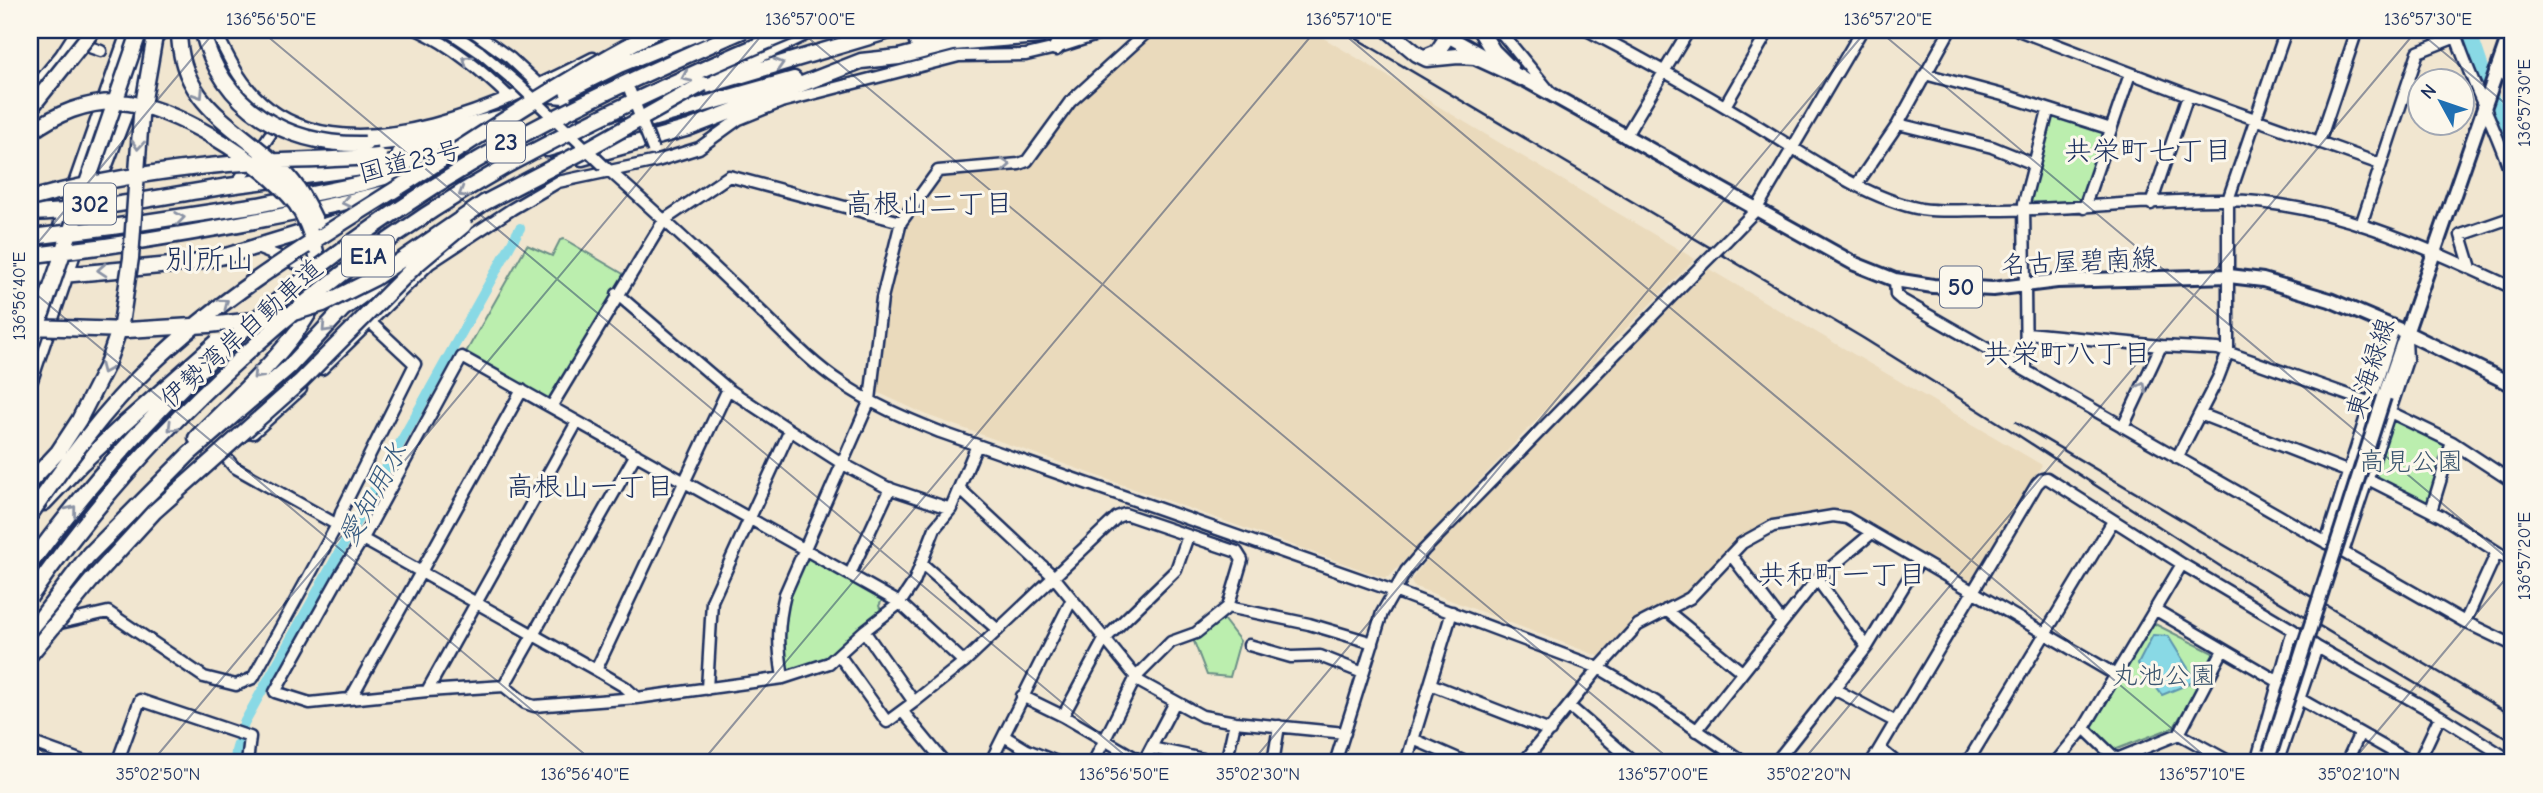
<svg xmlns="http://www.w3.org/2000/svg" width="2543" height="793" font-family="'Comic Neue','Klee One',sans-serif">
<rect width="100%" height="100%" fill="#f1e6d0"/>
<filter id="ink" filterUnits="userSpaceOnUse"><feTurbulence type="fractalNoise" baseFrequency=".0143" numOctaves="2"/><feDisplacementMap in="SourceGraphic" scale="14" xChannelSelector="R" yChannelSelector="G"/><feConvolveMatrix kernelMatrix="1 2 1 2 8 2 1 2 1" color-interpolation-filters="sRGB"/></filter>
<g filter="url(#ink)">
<!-- built -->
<path fill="#eadabc" d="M1154 30H1310L1695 259 1541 415 1390 576 1385 578 929 416 879 393 876 383 887 297 907 225 947 172 1016 167 1033 163 1074 103Z
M1709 269 2042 465 1972 583 1966 582 1846 513 1831 511 1769 523 1739 539 1686 595 1634 622 1601 657 1413 586 1411 580 1438 545Z"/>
<!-- green -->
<path fill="#bbeeae" stroke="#6b8e86" stroke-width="2" d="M2055 116 2102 131 2105 135 2080 202 2033 206 2030 204 2051 118Z
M564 239 625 275 549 401 465 354 527 245 552 256 560 240Z
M2397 418 2447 447 2430 501 2424 502 2377 480 2374 476 2392 421Z
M813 557 883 598 879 606 882 612 826 659 790 670 786 667C781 622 787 600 805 560Z
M1220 615 1240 641 1230 677 1207 675 1193 639Z
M2153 623 2215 654V659L2174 727 2117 749 2112 748 2091 729Z"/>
<!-- water -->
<path fill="#89d9e5" stroke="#5d95af" stroke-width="2" d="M2153 635 2168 636 2196 681 2162 695 2138 664Z"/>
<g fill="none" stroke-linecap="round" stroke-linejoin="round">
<!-- canal -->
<path stroke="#89d9e5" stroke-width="10" d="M235 763 236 751 244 723 520 228"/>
<!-- river -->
<path stroke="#89d9e5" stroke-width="16" d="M2468 30 2513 162"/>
<!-- minor-tunnel -->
<path stroke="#c6c1b9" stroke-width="10" stroke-dasharray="10 5" stroke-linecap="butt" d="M300 265 351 303 368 320"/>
<defs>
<path id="minor" d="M215 30C229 59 242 88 269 108 358 175 509 101 593 58
M418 30C453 46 483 72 510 98
M447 30 480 52
M471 30 510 58 552 97 577 99 585 96
M1499 30 1550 92
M1587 30C1643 59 1698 90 1753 123 1803 153 1863 198 1921 209 1942 212 1964 210 1985 210 2066 211 2147 199 2227 200 2329 202 2423 246 2513 288
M2018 30 2188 95 2380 164
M2454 30C2470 81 2497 129 2513 180
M154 41 165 31 181 30
M78 43 101 51
M2495 71 2513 78
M1925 74 2010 97 2111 129
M30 93 61 55 77 30
M1725 106 1769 30
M1898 124 1992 147 2034 164
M1625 137 1689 30
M2319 143 2357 30
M604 166C655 211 704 257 753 304 781 330 808 361 840 382 871 404 905 418 940 432L1394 591 1599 668 1656 702 1745 763
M1857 184 1898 124 1950 30
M235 186 280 120
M2151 204 2188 95
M2084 208 2130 74
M2361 225 2418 52 2456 37
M1726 241 1756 210 1862 30
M257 248 300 265
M2471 268 2461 235 2513 217
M1895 280 1896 295 1902 300 2465 622 2513 645
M617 294 728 389 790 430 843 464 888 488 951 509
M2027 333 2161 346 2218 349 2371 403
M322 369 430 263 512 209 558 182 657 161 699 148 739 119 781 102 959 56 1026 55 1056 48 1112 30
M2026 371 2024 203 2048 111
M551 407 664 220 729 176 901 222
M2390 412 2452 442 2513 482
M2200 414 2372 481 2441 516 2513 562
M2123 427 2161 346
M253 433 301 389
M224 455 234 467 596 670 625 687 637 698
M2177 458 2218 378 2228 352V200L2286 30
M960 489 1054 577 1140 682 1202 716 1235 722 1345 733
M2431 511 2452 442
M2326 543 2394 328
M2343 552 2407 360 2406 339
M1731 555 1782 622
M921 563 998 630
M850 574 890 488
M1817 579 1867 647
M1228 607 1309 624 1373 643
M1666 610 1742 672
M2156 610 2279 682
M2465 622 2497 552
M60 623 108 612 204 677 236 685 253 678 337 525 342 510 415 364 368 320
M864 631 914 702 964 662 1117 517 1125 514 1237 552 1242 560 1228 607 1196 633 1171 642 1136 677 1093 763
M1249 645 1291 657 1320 656 1363 673
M839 655 887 722 914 702
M964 662 900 603 462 357 362 540 342 572 275 692 310 703 427 691 504 686 525 703 534 706 637 698 783 678 829 663 864 631 900 603 914 582 935 528 950 510 977 445
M596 670 728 389
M783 678C778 646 777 626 785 594L870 400 882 298 901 222 938 171 1019 164 1027 161 1070 102 1149 30
M1430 684 1550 731
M504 686 636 454
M707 689 712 601 790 430
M1834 689 1896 722
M427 691 577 422
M1022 696 1063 716 1139 760 1145 759 1175 702
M351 698 522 390
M2298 698 2413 763
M1569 706 1635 763
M903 712 945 763
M1063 716 1104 640 1176 570 1188 536
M2084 728 2119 762
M1696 731 1817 579 1872 533
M2179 734 2232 763
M1004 736 1027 750 1059 763
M1413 739 1468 763
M30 742 88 763
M1151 748 1222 763
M1880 749 1897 763
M2117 759 2179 734 2223 650
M117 763 140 700 250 737 247 763
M990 763 1072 599
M1226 763 1235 722
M1273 763 1279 726
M1335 763 1382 613 1406 571 1424 550 1702 265
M1406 763 1452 612
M1523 763 1599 668 1638 625 1690 598 1742 543 1773 526 1833 516 1847 518 2116 675
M1775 763 1867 647 1919 561
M1871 763 2037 484 2042 479 2047 478 2182 564 2293 630 2317 647 2440 716 2513 762
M1967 763 2113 521
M2055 763 2084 728 2182 564
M2256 763 2293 630
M2277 763 2317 647
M2346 763 2360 733
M2418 763 2440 716"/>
<path id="major" d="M1437 30 1485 57
M1513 73 1855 264 1895 280 1933 286 1993 289 2057 281 2229 276 2263 280 2330 300 2405 332 2513 385
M2384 397 2511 30"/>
<path id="highway" d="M1388 30 1417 54 1427 59 1458 56 1475 57 1521 78
M1480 30 1493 51 1511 69
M917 42 955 30
M1056 48 1065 30
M1425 57 1437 52 1452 30
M718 75 811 30
M625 110 893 30
M641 122 794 79
M523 138 575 124
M365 144 411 139 507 116
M547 149 621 127
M400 153 424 148 464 134
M582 158 689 128 861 61 899 57 953 43 1039 36 1065 30
M30 213C100 211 167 195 236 185 296 177 356 170 416 159
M112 227 258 205 360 184 504 143
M106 246C244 226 380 198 514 159
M30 278 193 263 229 255 340 221
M30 315 130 30
M30 380 88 209 149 51
M196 438C228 405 315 328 320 285 321 273 318 260 315 248
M44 503 82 463 124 424
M86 558 189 454 289 367 343 309 400 268
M30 632 90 553"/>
</defs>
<!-- minor casing -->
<use href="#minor" stroke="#1b2f5e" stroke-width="15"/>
<!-- major casing -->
<use href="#major" stroke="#1b2f5e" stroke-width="18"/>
<!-- highway casing -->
<use href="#highway" stroke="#1b2f5e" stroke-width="19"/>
<!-- minor -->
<use href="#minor" stroke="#fbf7ec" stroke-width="10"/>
<!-- major -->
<use href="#major" stroke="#fbf7ec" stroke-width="12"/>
<!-- highway -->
<use href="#highway" stroke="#fbf7ec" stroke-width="14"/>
<!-- rail -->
<path stroke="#1b2f5e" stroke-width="2.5" d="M1342 30 1863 338 2007 428 2223 568 2513 742
M2016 422 2513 716"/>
<defs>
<path id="minor-bridge" d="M480 52 518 84 604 166
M630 91 653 150
M1702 265 1726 241"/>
<path id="major-bridge" d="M2270 753 2384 397"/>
<path id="highway-bridge" d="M179 30C179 107 239 126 284 172 298 186 307 203 316 222
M202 30C222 109 287 146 365 144
M567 91 619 65 705 30
M30 109 93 30
M30 133C55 114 87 101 119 102 172 104 264 162 296 204 305 217 311 232 315 248
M30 199C95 181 162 170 229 164 279 160 329 161 379 156
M40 236 112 227
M34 255 106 246
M30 327 127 330 209 325 280 317 323 304 375 278 484 203 582 152 703 84
M30 348 140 30
M124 424 217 342
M30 482 58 452 79 420 106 367 121 324 131 258 141 116 156 30
M30 515C66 463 104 410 150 366 231 287 331 231 426 170 503 121 578 71 658 30
M30 564C147 404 299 266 469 165 557 113 650 71 744 30
M30 597C149 424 323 269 506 166 599 115 696 71 794 30
M30 655 91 581 154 512 301 381 416 265 464 225"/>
</defs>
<!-- minor-bridge casing -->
<use href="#minor-bridge" stroke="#1b2f5e" stroke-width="15" stroke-linecap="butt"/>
<!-- major-bridge casing -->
<use href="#major-bridge" stroke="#1b2f5e" stroke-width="18" stroke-linecap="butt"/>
<!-- highway-bridge casing -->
<use href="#highway-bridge" stroke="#1b2f5e" stroke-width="19" stroke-linecap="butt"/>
<!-- minor-bridge -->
<use href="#minor-bridge" stroke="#fbf7ec" stroke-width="10"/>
<!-- major-bridge -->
<use href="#major-bridge" stroke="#fbf7ec" stroke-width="12"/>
<!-- highway-bridge -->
<use href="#highway-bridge" stroke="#fbf7ec" stroke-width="14"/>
</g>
<!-- one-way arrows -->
<defs><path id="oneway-chevron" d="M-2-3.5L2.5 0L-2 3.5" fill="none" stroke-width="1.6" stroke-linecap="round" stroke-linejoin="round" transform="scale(1.75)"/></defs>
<g stroke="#8b93a5">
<use href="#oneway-chevron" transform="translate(467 60) rotate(-143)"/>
<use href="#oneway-chevron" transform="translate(779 64) rotate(-17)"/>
<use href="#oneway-chevron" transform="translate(686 77) rotate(156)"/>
<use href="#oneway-chevron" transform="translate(199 94) rotate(57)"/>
<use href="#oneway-chevron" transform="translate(138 145) rotate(95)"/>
<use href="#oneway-chevron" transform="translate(1006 165) rotate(-4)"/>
<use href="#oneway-chevron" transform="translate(463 193) rotate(149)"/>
<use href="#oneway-chevron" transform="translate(346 202) rotate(167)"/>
<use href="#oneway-chevron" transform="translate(180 218) rotate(-8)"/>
<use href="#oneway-chevron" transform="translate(102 270) rotate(176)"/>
<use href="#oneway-chevron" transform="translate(224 303) rotate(-37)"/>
<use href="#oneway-chevron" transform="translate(326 328) rotate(133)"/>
<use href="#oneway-chevron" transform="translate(105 369) rotate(113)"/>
<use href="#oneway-chevron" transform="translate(257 375) rotate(134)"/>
<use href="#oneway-chevron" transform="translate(2142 387) rotate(-64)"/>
<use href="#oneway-chevron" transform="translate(172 427) rotate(135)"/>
<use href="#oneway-chevron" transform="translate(72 510) rotate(-51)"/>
</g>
</g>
<!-- ticks -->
<path fill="none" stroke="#1b2f5e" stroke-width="2" stroke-opacity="0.45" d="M260 30 1134 763M799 30 1674 763M1339 30 2213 763M1878 30 2513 563M2417 30 2513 110M30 252 216 30M30 289 595 763M30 741 56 763M151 763 766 30M701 763 1316 30M1251 763 1867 30M1801 763 2417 30M2351 763 2513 570"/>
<g text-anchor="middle" stroke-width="6" stroke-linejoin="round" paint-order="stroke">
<!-- shield labels -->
<g fill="#fbf7ec" stroke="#5e6b89" stroke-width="2">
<rect x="487" y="121.5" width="38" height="41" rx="5"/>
<rect x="64" y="183.5" width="52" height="41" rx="5"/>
<rect x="342" y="235.5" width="52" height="41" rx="5"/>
<rect x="1940" y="266.5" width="42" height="41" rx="5"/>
</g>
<g font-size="24" font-weight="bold" fill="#1b2f5e">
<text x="506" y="150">23</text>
<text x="90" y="212">302</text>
<text x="368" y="264">E1A</text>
<text x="1961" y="295">50</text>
</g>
<!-- street labels -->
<g font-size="26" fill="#1b2f5e" stroke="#fbf7ec">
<text transform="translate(410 161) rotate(-14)" y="9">国道23号</text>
<text transform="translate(2079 261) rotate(-3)" y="9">名古屋碧南線</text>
<text transform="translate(241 333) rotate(-42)" y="9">伊勢湾岸自動車道</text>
<text transform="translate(2370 368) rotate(-72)" y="9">東海緑線</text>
</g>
<!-- park labels -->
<g font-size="26" fill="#3b556e" stroke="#fbf7ec">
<text x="2411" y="470">高見公園</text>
<text x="2164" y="684">丸池公園</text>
</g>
<!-- neighbourhood labels -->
<g font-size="28" fill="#1b2f5e" stroke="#fbf7ec">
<text x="2148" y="160">共栄町七丁目</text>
<text x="929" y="213">高根山二丁目</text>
<text x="2067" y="363">共栄町八丁目</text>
<text x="590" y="496">高根山一丁目</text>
<text x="1842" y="584">共和町一丁目</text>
</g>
<!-- water labels -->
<g font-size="28" font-style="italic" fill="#365a80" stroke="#fbf7ec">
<text transform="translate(372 494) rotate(-61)" y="10">愛知用水</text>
</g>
<!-- quarter labels -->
<g font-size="30" fill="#1b2f5e" stroke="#fbf7ec">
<text x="210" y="269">別所山</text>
</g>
</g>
<!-- margin -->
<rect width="2543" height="793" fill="none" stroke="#fbf7ec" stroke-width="77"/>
<!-- north arrow -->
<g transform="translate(2441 102) rotate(310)"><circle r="33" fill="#fbf7ec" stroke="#a1a7b3" stroke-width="2"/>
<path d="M0-5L12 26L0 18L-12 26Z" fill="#1f6fb2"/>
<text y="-10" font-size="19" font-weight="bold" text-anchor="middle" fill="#1b2f5e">N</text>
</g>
<rect x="38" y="38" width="2466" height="716" fill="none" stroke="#1b2f5e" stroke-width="2.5"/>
<g font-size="18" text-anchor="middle" fill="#1b2f5e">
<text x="271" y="25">136°56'50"E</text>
<text x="810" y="25">136°57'00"E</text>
<text x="1349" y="25">136°57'10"E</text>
<text x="1888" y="25">136°57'20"E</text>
<text x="2428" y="25">136°57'30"E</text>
<text transform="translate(2524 103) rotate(-90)" y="6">136°57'30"E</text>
<text transform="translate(19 296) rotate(-90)" y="6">136°56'40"E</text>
<text transform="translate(2524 556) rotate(-90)" y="6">136°57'20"E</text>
<text x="158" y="780">35°02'50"N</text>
<text x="585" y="780">136°56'40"E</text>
<text x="1124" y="780">136°56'50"E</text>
<text x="1258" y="780">35°02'30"N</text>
<text x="1663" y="780">136°57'00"E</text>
<text x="1809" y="780">35°02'20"N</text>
<text x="2202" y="780">136°57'10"E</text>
<text x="2359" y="780">35°02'10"N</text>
</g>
</svg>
